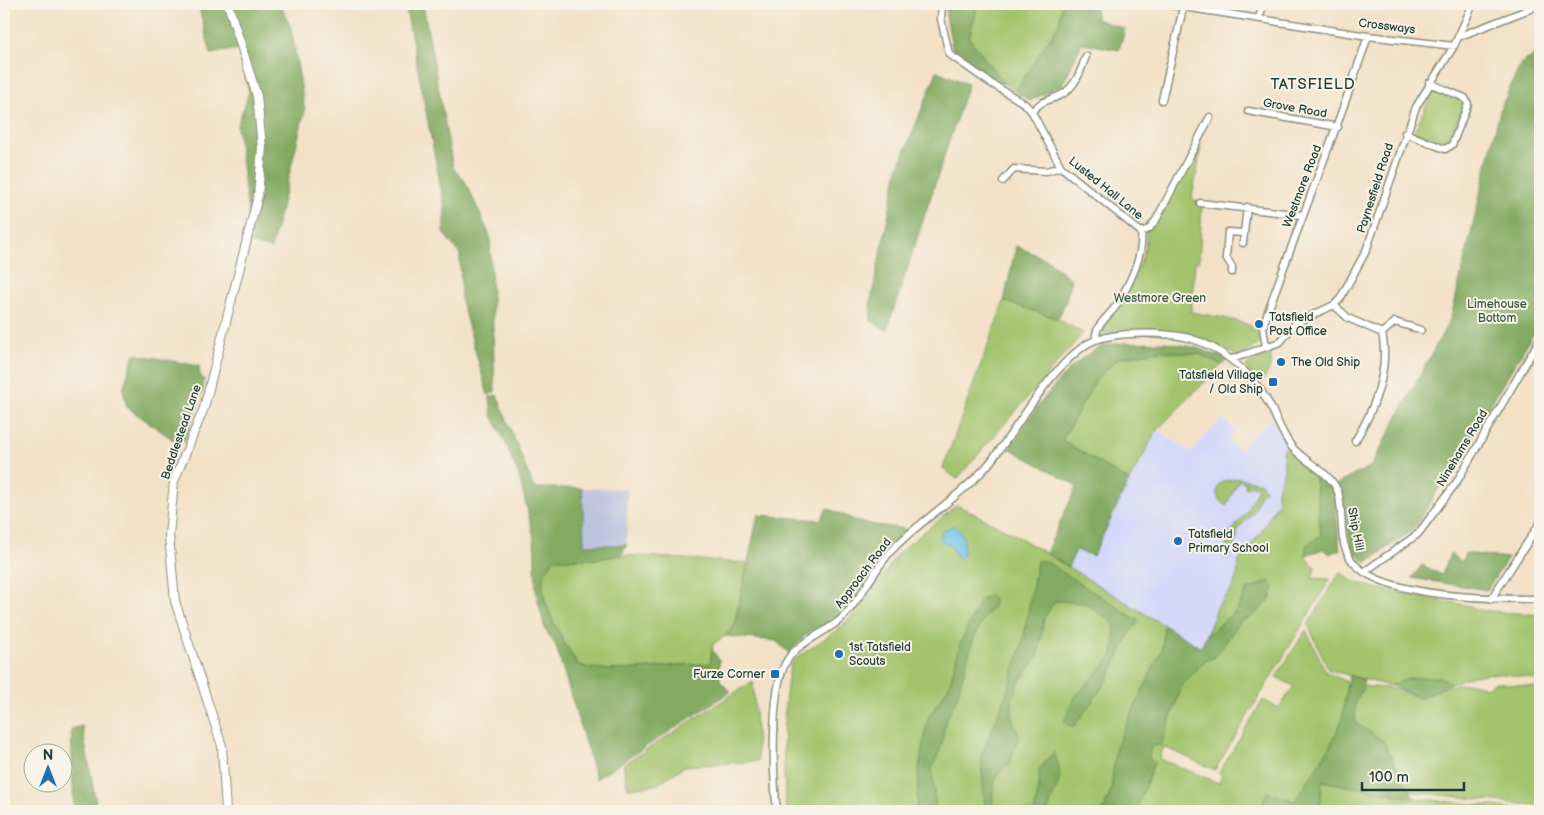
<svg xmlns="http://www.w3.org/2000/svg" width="1544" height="815" font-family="'Balsamiq Sans',sans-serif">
<rect width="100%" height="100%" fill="#f7f3e8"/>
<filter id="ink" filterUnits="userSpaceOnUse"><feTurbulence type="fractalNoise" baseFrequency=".02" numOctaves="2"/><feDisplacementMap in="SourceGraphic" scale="10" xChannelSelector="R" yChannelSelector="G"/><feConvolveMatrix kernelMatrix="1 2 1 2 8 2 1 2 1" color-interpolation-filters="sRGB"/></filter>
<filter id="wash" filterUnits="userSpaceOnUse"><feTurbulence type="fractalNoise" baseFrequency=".0096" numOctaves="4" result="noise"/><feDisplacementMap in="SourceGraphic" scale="20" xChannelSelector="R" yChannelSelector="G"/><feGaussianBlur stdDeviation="1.12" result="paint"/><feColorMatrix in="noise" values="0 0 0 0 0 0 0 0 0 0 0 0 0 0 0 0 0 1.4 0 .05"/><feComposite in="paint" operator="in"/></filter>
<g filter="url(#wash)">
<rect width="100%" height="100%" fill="#f3e1c7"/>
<!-- built -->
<path fill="#d4d8f9" d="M1222 418 1235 431 1228 440 1240 450 1250 437 1272 419 1288 447 1282 450 1284 465 1282 477 1276 490 1278 502 1261 532 1239 561 1237 576 1231 590 1218 606 1201 648 1068 567 1076 550 1093 556 1129 481 1157 430 1191 452Z"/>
<!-- industrial -->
<path fill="#bdc3de" d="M582 488 627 489V545H584Z"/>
<!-- green -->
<path fill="#a3c46d" stroke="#618050" d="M978 4H1062L1059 24 1015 92 1005 84 969 38Z
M1437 90 1462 101 1464 105 1449 140 1444 144 1414 132 1433 91Z
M1197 145 1201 147 1192 198 1202 206 1199 261 1195 262 1191 312C1209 316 1252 320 1263 335L1262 342 1240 357 1204 340 1176 333H1103L1101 330C1118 308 1150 258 1146 230L1156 221Z
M1004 301 1058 319 1083 333 957 479 943 468Z
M1262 350 1270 352C1273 360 1269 376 1261 381 1253 380 1248 373 1246 366Z
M1157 351 1199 354 1222 365 1157 430 1129 481 1062 440 1097 378 1119 358Z
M1288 447 1314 470 1321 535 1306 546V557L1315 567 1312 578 1330 579 1215 770 1164 747 1159 759 1219 783 1222 775 1219 773 1263 700 1279 708 1294 686 1276 677 1306 630 1326 672 1347 682 1342 720 1329 748 1310 779 1414 798 1540 811H786C783 761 781 711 791 662L837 630 863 606 898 553 957 505 1014 534 1201 648 1191 676 1204 661 1215 657 1241 620 1251 617 1269 601 1274 588 1247 590 1237 610 1206 636 1218 606 1231 590 1237 576 1239 561 1261 532 1278 502C1274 482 1283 484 1284 467 1284 461 1283 456 1282 450Z
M1239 478 1261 483 1265 490 1260 494 1254 511 1238 529 1236 542 1229 558 1224 557 1229 534 1246 513 1258 488 1249 485 1247 488 1245 487 1246 483 1239 480 1226 506C1217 500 1215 494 1219 484L1224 481Z
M621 555 749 563 734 626 725 636 713 644 711 664C667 663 620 677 578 665 566 646 533 594 545 571 547 567 552 563 555 559H596Z
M1340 572 1352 581 1375 588 1471 606 1478 610 1540 615V680C1503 673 1487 669 1451 683L1440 677 1389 686 1329 670 1308 625Z
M753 681 758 761 685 766 656 785 628 788 623 765Z
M1496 682 1540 688V806L1415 792 1407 788 1382 740 1355 723V702L1363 686 1396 689 1420 698 1448 686 1473 683 1486 688Z"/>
<!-- forest -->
<path fill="#82aa60" stroke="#50744a" d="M198 4H280L291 28 305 110 271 249 252 244 237 126 249 92 238 49 211 54Z
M405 4H423L453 168 465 181 490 236 495 392 488 395 461 301 460 254 443 233 445 209Z
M946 4H978L969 38 1005 84 997 83 953 52 946 16Z
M1062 4H1096V19L1125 29 1119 50 1082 43 1063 84 1030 101 1015 92 1059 24Z
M1540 52V323L1414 529 1366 563 1351 547 1342 495 1337 484 1371 466 1451 318 1500 110 1521 63Z
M937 71 968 84 887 330 871 321 870 305 898 169Z
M1016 246 1048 260 1071 279 1066 301 1058 319 1004 301Z
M1165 342 1198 348 1228 360 1222 365 1199 354 1157 351 1119 358 1097 378 1062 440 1129 481 1093 556 1076 550 1068 567 1046 553 1077 486 1009 448C1031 416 1068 358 1104 346 1122 341 1147 343 1165 342Z
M134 354 199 366 200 375 204 379 203 390 185 440 179 444 127 407 123 389Z
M497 395 534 488H582L584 545H627L621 555 596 559H555C550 565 544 572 543 579 538 601 566 647 578 665 618 677 668 663 710 664L712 649 719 660 720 681 730 692 596 779 556 646 545 629 536 591 534 538 520 480 506 443 492 416 490 397Z
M1314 470 1334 491 1340 550 1330 554 1323 549 1306 555V546L1321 535Z
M827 508 862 523 906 529 883 552 855 599 835 617 806 635 789 653 776 641 725 636 734 626 758 515 821 520Z
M1465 553 1508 558 1487 590 1412 578 1422 565 1442 575 1450 554 1462 562Z
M1037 561H1045L1139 621 1130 633 1107 681 1073 728 1064 722 1075 697 1112 656 1115 641 1114 623 1085 603 1055 601 1044 618 1038 657 1020 680 1012 700V717L1019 735 1010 763C992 772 993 793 992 811H985L981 757 1009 687 1023 641Z
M1269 581 1274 588 1269 601 1251 617 1241 620 1215 657 1204 661 1182 686 1161 745 1151 746 1149 758 1154 763 1136 811H1103L1111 790 1116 747 1162 649 1164 625 1201 648 1206 636 1237 610 1247 590Z
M991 595 994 599 993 607 984 618 973 640 956 700 946 719 941 747 932 769 936 811H916L919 769 928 718 949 686 960 644 980 600Z
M1349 676 1364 680 1362 690 1355 702V723L1382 740 1414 798 1322 781 1321 803 1316 811H1260L1267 792 1295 801 1329 748 1342 720Z
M1440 677 1451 683 1420 698 1391 685 1411 678Z
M82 726 96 803 95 811H74L71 729Z
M1054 752C1066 782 1056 783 1048 811H1034L1039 788V769Z"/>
<!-- water -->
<path fill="#69c1e6" stroke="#447f8d" d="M952 526C966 531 964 543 963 556L960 559 956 556 951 545 939 540 943 531Z"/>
</g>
<g filter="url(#ink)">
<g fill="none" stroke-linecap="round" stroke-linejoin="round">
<defs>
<path id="minor" d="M942 4 941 19 949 54 989 82 1025 104 1032 112 1061 167 1141 232C1144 256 1129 285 1116 306 1109 316 1094 326 1096 339
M1165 4 1368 36 1454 46
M1259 17 1264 4
M1458 37 1540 5
M1162 100 1183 8
M1248 111 1338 127
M1032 112C1043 98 1048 102 1061 95 1076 87 1081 70 1086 56
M1405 133 1445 149 1452 145 1468 104 1465 98 1429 83
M1003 181 1014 169 1046 171 1061 167
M1200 203 1302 215
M1141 232 1149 229 1156 220 1210 117
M1243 243 1244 233
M1232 272V267L1226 257 1228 232 1244 233 1247 207
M1334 305 1348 318 1382 333
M1266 346 1263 328 1267 314C1300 221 1337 130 1368 36
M1232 359 1280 342 1296 323 1334 305 1340 299 1366 251 1416 107 1454 46 1473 4
M1355 441C1374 411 1390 369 1382 333L1395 322 1421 330
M1364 572 1418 534 1456 483 1540 339
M1491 599 1540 523
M777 811C773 778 770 693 785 664 796 641 827 634 844 616 863 596 874 569 893 549 922 519 959 498 987 466 1018 429 1045 374 1084 346 1106 330 1163 332 1189 338 1222 347 1253 374 1269 404 1277 418 1282 435 1292 447 1304 462 1331 472 1338 492 1344 513 1338 537 1349 556 1371 599 1497 599 1540 599"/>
<path id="tertiary" d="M226 811 222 746 175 601 169 536 174 481 204 408 258 196 262 147 257 96 228 4"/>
</defs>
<!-- minor casing -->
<use href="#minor" stroke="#898f7e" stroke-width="9"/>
<!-- tertiary casing -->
<use href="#tertiary" stroke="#898f7e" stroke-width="10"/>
<!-- minor -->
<use href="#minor" stroke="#fff" stroke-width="6"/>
<!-- tertiary -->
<use href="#tertiary" stroke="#fff" stroke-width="8"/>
</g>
</g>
<!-- markers -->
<g fill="#1f6fb2" stroke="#f7f3e8" stroke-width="2">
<circle cx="1259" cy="324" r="5"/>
<circle cx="1281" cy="362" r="5"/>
<rect x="1268" y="377" width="10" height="10" rx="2.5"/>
<circle cx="1178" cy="541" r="5"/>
<circle cx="839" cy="654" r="5"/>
<rect x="770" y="669" width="10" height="10" rx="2.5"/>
</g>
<g text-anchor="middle" stroke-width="4" stroke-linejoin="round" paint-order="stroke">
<!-- street labels -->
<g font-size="12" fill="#1f3d34" stroke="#f7f3e8">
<text transform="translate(1387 26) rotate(7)" y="4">Crossways</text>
<text transform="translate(1295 108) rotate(10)" y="4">Grove Road</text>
<text transform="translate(1302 186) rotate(-69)" y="4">Westmore Road</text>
<text transform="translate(1106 188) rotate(39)" y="4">Lusted Hall Lane</text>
<text transform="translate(1375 188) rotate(-72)" y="4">Paynesfield Road</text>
<text transform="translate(181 432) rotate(-71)" y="4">Beddlestead Lane</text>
<text transform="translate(1462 448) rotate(-59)" y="4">Ninehams Road</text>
<text transform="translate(1356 529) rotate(79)" y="4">Ship Hill</text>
<text transform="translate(863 573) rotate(-53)" y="4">Approach Road</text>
</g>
<!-- park labels -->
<g font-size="12" fill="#39583f" stroke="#f7f3e8">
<text x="1160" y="302">Westmore Green</text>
<text x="1497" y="308">Limehouse<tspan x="1497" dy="14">Bottom</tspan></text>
</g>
<!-- poi labels -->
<g font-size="12" fill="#1f3d34" stroke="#f7f3e8" text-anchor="start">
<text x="1269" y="321">Tatsfield<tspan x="1269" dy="14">Post Office</tspan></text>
<text x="1291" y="366">The Old Ship</text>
<text x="1263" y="379" text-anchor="end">Tatsfield Village<tspan x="1263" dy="14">/ Old Ship</tspan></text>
<text x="1188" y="538">Tatsfield<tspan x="1188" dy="14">Primary School</tspan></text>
<text x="849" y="651">1st Tatsfield<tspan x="849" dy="14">Scouts</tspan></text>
<text x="765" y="678" text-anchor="end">Furze Corner</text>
</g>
<!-- quarter labels -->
<g font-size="15" letter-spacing="1" fill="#1f3d34" stroke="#f7f3e8">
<text x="1313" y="89">TATSFIELD</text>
</g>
</g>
<!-- margin -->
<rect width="1544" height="815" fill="none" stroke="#f7f3e8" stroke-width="20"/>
<!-- north arrow -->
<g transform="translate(48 768)"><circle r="24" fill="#f7f3e8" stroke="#a1aaa0"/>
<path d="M0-4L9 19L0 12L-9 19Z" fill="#1f6fb2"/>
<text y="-8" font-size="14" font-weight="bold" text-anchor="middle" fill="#1f3d34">N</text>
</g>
<!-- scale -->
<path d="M1362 782v8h102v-8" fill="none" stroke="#1f3d34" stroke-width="2.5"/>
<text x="1369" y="782" font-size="15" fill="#1f3d34" stroke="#f7f3e8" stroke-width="4" paint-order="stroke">100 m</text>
</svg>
